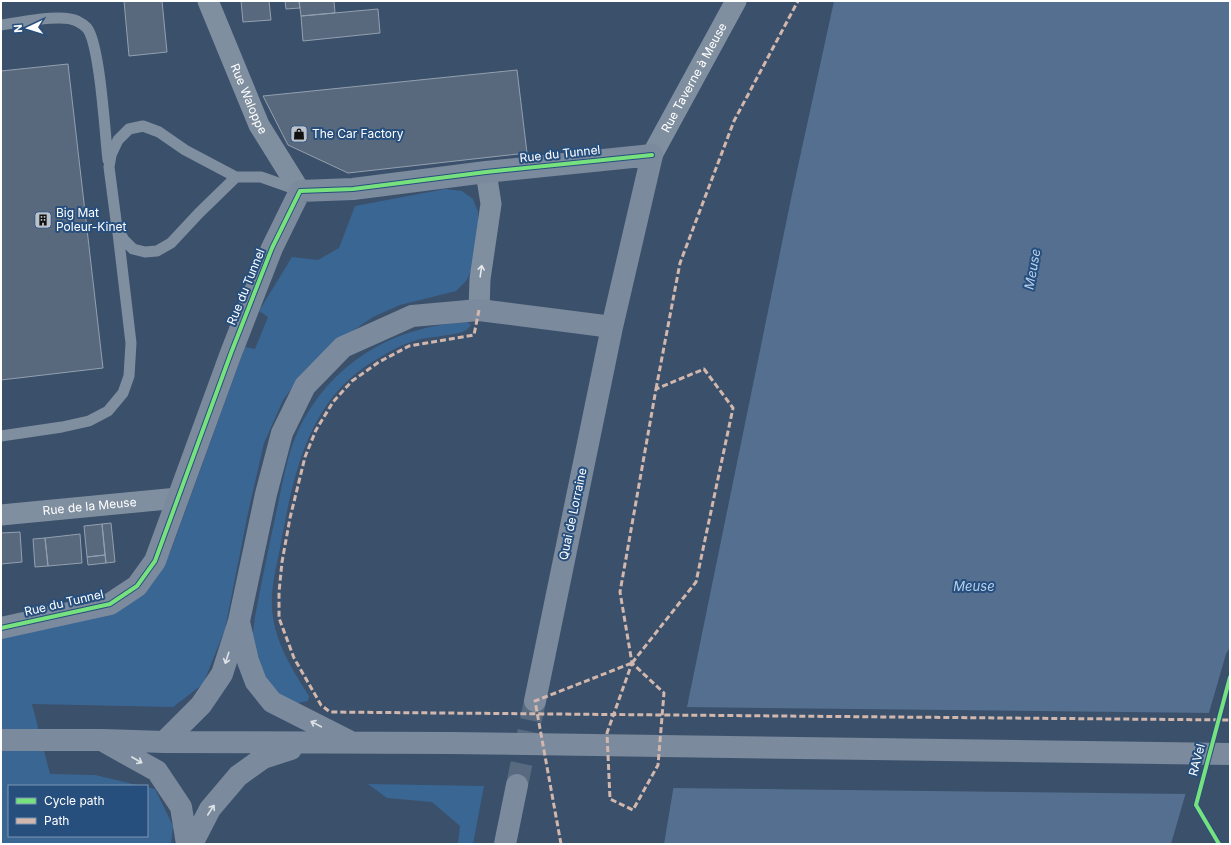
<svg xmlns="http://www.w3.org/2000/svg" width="1231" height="845" font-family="Inter,sans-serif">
<rect width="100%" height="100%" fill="#3b506a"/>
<!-- green -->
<path fill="#3a6694" d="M445 189 462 191 473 199 478 212V238L472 270 466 281 456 291 400 305 373 317 342 338 308 367 283 400 264 443 248 513 225 629 203 684 173 707 32 704 50 774 95 775 141 786H9V836H147V787L155 789 173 826 171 844H1V628L110 604 125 607 151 585 170 553 245 347 255 349 268 317 259 311 292 257 318 260 339 248 355 206Z
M467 322 471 325C469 327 467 330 464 331 459 335 426 337 417 340 398 345 380 357 363 368 305 409 292 483 280 548 276 570 269 593 273 617 277 646 294 672 309 696L308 701 298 703 285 701 268 685 252 641 255 617C262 579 270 541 278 504 283 481 288 452 298 431 330 363 393 326 467 322Z
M368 784 484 786 473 844H458L460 826 432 802 387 798Z"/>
<!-- water -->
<path fill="#546f90" d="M834 1H1230V647L1226 654 1171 844H664L687 707 793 189Z"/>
<!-- pier -->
<path fill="#3b506a" d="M685 707 1212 713 1188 794 671 788Z"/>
<!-- building -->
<path fill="#58697d" stroke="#93a0af" d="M124 1H162L167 52 129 56Z
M241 1H269L271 20 243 22Z
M285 1H299L300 8 286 9Z
M299 1H334L335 13 301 16Z
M378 9 380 33 303 41 301 16Z
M68 64 103 368 1 380V71Z
M517 70 527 153 348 173 288 145 263 96Z
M111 523 115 562 106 563 102 524Z
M102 524 105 555 87 557 84 526Z
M20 532 22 562 1 564V533Z
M80 534 82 563 48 566 45 538Z
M45 538 48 566 35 567 33 539Z
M105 555 106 563 88 565 87 557Z"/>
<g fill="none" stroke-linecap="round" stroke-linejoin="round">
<!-- secondary-tunnel -->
<path stroke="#586a80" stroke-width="22" stroke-dasharray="22 11" stroke-linecap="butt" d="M517 785 535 701"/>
<!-- lane -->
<path stroke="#808fa0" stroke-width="11" d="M1 25C19 23 61 13 77 21 79 22 85 26 87 28 100 44 105 135 108 160
M236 177 199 213 171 243 157 251 145 252 133 249 124 240 117 228 109 167 111 155 118 140 129 129 143 126 159 132 185 150 236 177H261L298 190
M1 436 62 427 89 421 108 411 123 393 129 376 131 343 118 233"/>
<!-- street -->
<g stroke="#808fa0" stroke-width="21">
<path id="s1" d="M208 1 259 125 300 191"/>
<path id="s2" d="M652 155 736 1"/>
<path d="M479 310 480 279 491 204 486 172"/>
<path id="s3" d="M1 515 178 498"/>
</g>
<!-- secondary -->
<path stroke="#7b8a9d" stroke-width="22" d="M239 622 248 661 256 682 272 702 349 741
M1 628 110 604 137 586 155 561 231 353 272 248 300 191 353 189 486 172 652 155 612 327 535 701
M1 740H103L164 742 451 743
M105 742 157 771 181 807 187 844
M164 742 201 705 222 674 239 621 266 494 282 433 305 386 343 347 412 316 479 310 612 327
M192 844 210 809 238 776 263 758 291 749
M505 844 517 785"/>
<!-- secondary-bridge -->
<path stroke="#7b8a9d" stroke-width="22" d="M451 743 1230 754"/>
<!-- quiet -->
<path stroke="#d1b7ad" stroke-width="3" stroke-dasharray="6 3" stroke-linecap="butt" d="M479 310 474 335 409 346 379 362 352 381 333 402 316 430 305 457 290 518 282 562 279 592V618L294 658 321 705 330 712 1230 720
M656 389 680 263 734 121 798 1
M632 663 696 582 733 408 704 369 656 389 620 592 632 663 664 693 658 765 633 810 610 799 607 733 632 663
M561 844 535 701 632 663"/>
<defs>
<path id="cycleway" d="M1 628 110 604 137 586 155 561 231 353 272 248 300 191 353 189 486 172 652 155
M1219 844 1196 805 1230 677"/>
</defs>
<!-- cycleway casing -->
<use href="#cycleway" stroke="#274f7e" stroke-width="6"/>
<!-- cycleway -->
<use href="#cycleway" stroke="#77e17e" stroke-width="4"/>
</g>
<!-- one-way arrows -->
<defs><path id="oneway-shaft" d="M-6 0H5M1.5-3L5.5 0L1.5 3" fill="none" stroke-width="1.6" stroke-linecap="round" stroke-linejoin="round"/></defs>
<use stroke="#e6e9ec" href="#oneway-shaft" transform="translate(481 271) rotate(-82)"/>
<g stroke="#dee2e6">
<use href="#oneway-shaft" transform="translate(227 658) rotate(108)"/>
<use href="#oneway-shaft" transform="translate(316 724) rotate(-152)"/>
<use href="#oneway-shaft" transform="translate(137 760) rotate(30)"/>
<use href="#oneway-shaft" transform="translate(211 810) rotate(-57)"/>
</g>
<!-- icons -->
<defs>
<symbol id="shop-square" viewBox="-11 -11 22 22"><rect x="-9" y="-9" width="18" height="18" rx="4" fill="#bac2cb" stroke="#274f7e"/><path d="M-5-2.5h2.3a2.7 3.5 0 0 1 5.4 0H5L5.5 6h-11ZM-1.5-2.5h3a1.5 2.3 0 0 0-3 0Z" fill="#111"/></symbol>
<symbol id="building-square" viewBox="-11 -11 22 22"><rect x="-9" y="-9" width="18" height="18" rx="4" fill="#bac2cb" stroke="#274f7e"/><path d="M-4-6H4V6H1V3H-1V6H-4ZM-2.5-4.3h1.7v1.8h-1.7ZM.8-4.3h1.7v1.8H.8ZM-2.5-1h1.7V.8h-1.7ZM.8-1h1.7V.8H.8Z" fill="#111"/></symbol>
</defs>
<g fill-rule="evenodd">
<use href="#shop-square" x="289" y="124" width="20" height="20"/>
<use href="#building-square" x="33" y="210" width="20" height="20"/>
</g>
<g text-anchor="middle" stroke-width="4" stroke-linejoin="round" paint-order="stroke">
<!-- street labels -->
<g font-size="12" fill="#fff" stroke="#274f7e">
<text dy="4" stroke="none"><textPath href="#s2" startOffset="88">Rue Taverne à Meuse</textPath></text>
<text dy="4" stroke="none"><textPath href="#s1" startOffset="106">Rue Waloppe</textPath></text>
<text transform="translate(560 154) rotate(-6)" y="4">Rue du Tunnel</text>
<text transform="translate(246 287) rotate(-68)" y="4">Rue du Tunnel</text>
<text dy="4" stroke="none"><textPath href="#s3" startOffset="89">Rue de la Meuse</textPath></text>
<text transform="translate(573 514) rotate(-78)" y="4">Quai de Lorraine</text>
<text transform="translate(64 603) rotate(-13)" y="4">Rue du Tunnel</text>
<text transform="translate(1197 760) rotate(-75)" y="4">RAVel</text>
</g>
<!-- poi labels -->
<g font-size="12" fill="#fff" stroke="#274f7e" text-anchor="start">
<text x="312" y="138">The Car Factory</text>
<text x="56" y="217">Big Mat<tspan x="56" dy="14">Poleur-Kinet</tspan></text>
</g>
<!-- water labels -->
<g font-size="13" font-style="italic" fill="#b8d1ed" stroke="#274f7e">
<text transform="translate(1032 269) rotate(-80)" y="5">Meuse</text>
<text x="974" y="591">Meuse</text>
</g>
</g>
<!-- border -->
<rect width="1231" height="845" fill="none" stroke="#ffffff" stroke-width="4"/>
<!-- legend -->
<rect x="8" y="785" width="140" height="52" fill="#274f7e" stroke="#7d95b2"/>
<rect x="16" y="798" width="20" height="6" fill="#77e17e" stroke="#7d95b2"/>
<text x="44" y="805" font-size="12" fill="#ffffff">Cycle path</text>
<rect x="16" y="818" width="20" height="6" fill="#d1b7ad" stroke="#7d95b2"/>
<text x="44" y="825" font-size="12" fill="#ffffff">Path</text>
<!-- north arrow -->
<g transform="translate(28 28) rotate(266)" stroke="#274f7e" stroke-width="3" paint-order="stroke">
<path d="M0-3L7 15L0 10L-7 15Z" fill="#ffffff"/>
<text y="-6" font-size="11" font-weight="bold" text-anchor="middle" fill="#ffffff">N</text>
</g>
</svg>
